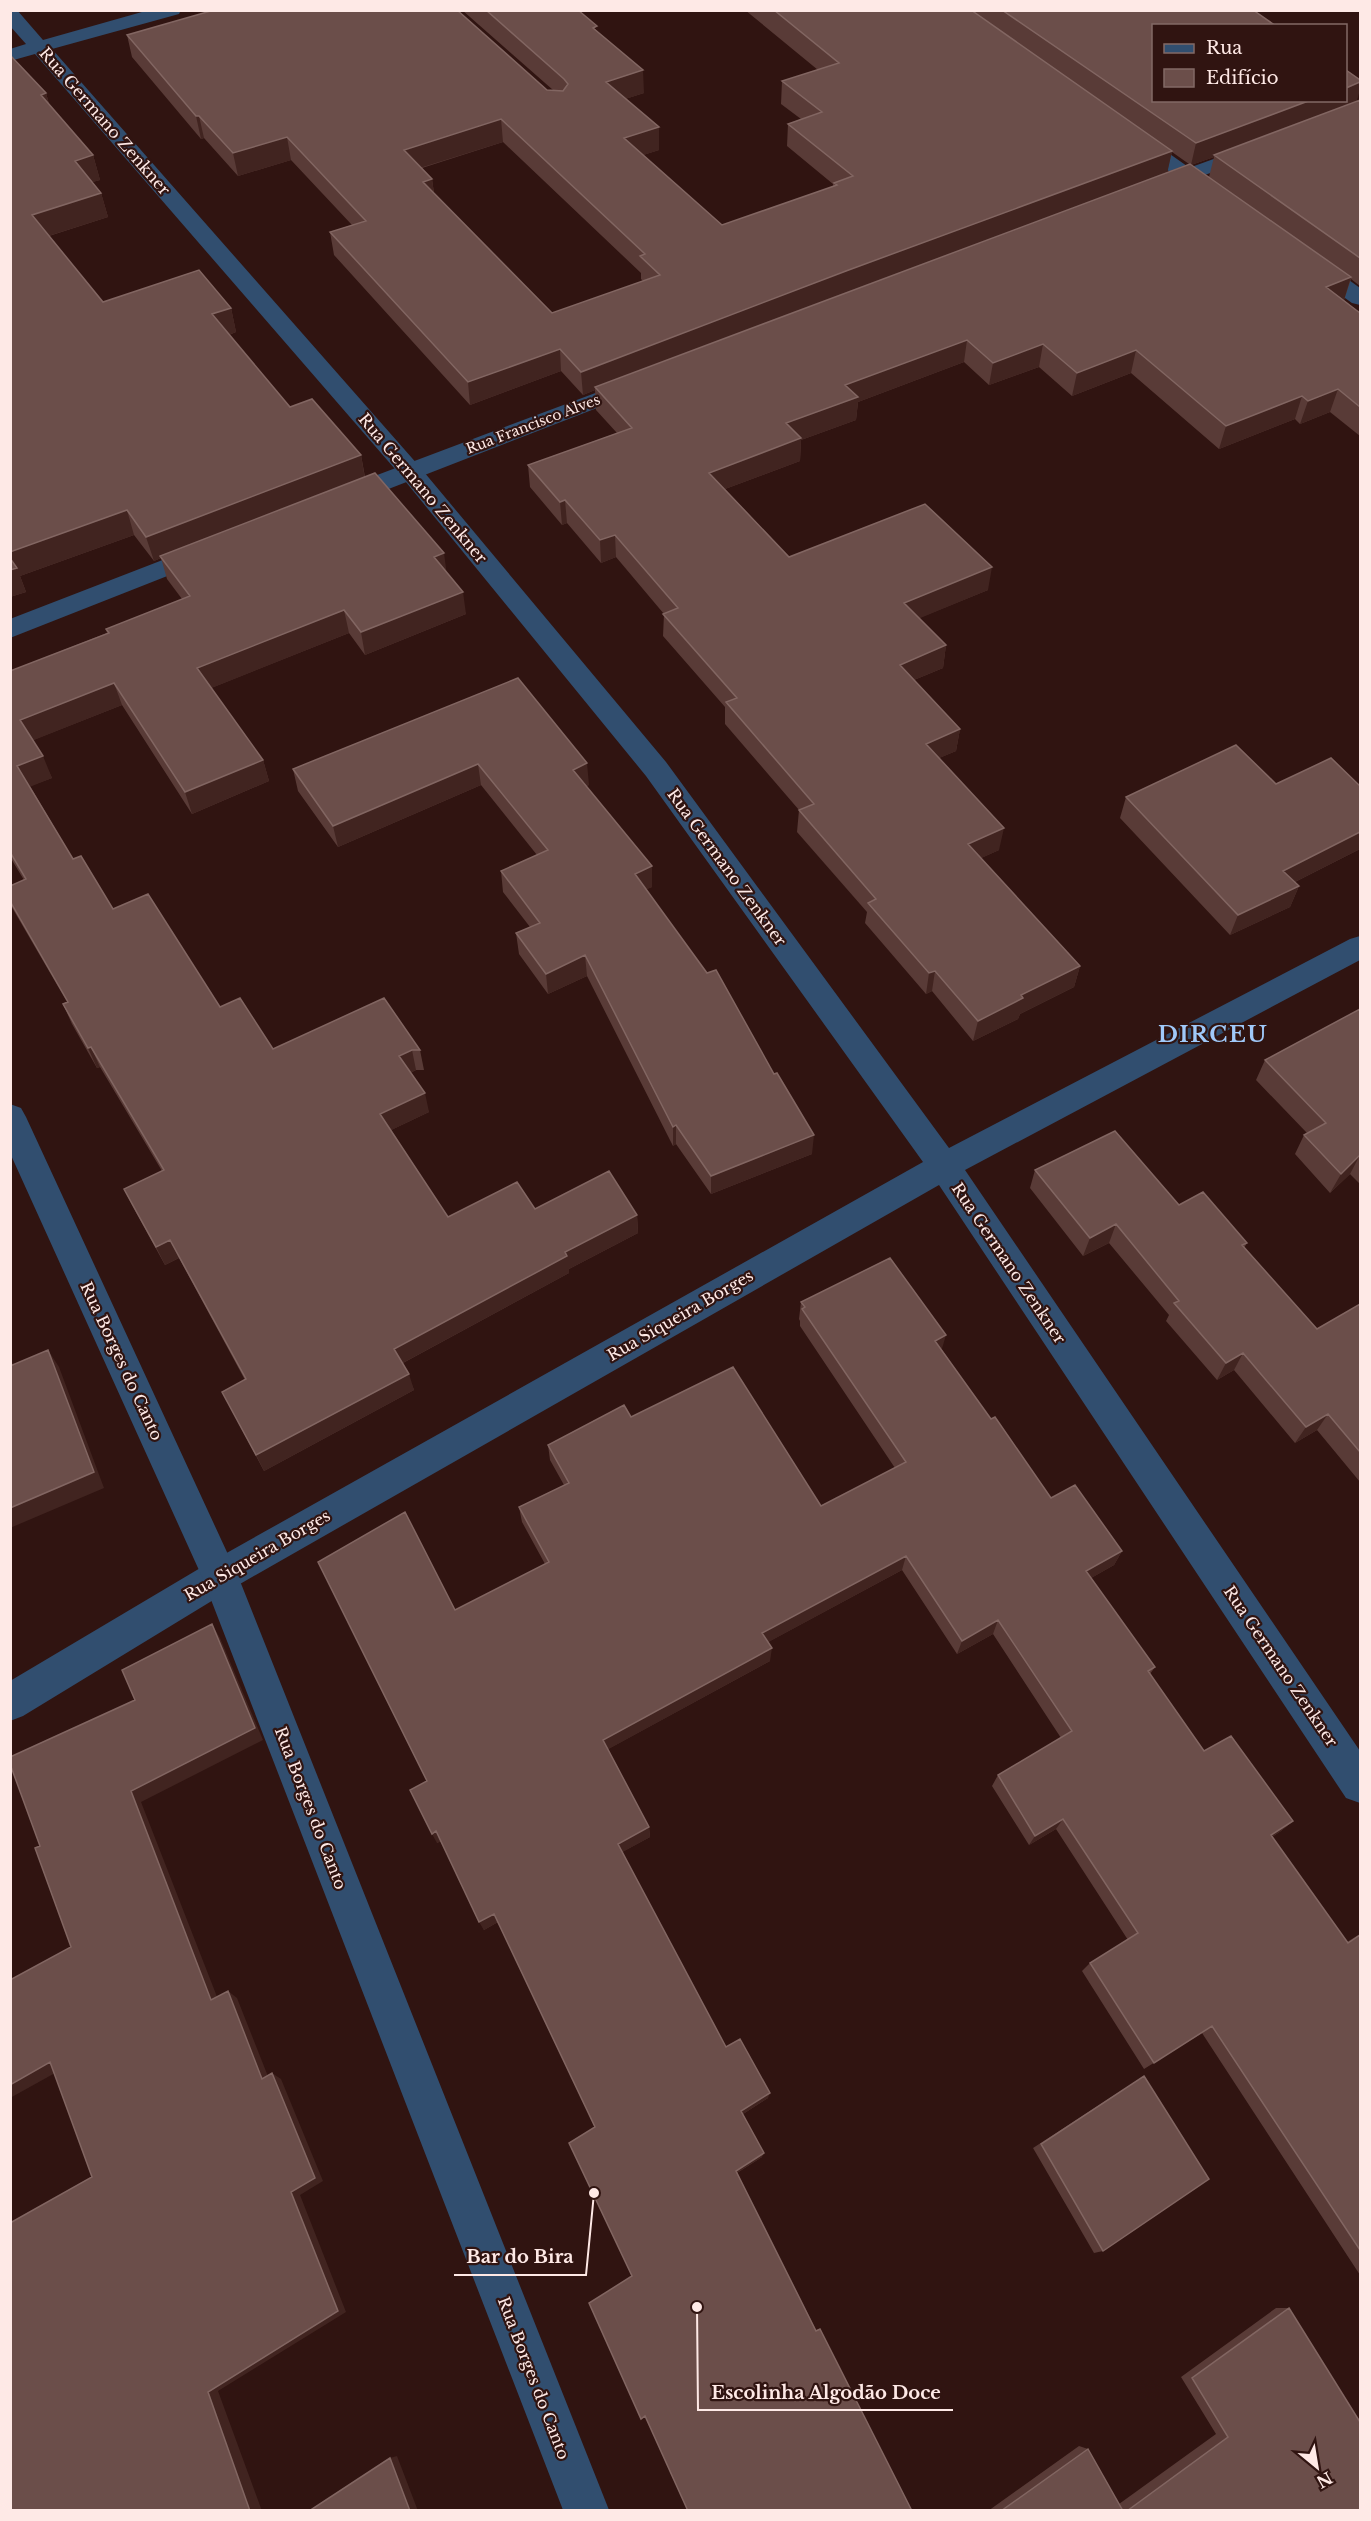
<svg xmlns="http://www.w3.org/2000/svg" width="1371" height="2521" font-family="'Libre Baskerville',serif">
<rect width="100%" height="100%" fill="#301411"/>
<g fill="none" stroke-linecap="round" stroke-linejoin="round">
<!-- minor -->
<path fill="#314e6f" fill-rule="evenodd" d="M10 10H17L43 40 149 10H181L179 14 52 49 419 466 666 762 949 1148 1350 939 1360 936V960L965 1170 1360 1751V1803L1346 1798 939 1185 233 1588 23 1716 10 1721V1681L207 1564 923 1162 646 776 401 476 35 54 10 61V49L26 44 10 26Z
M1133 131 1140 133 1221 190 1225 194 1221 198 1214 200 1207 198 1126 141 1123 137 1126 133Z
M1312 257 1320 259 1360 288V305L1352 303 1304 269 1301 264 1304 259Z"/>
<!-- tertiary -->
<path fill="#314e6f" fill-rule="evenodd" d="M1255 144 1262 146 1265 150 1262 154 1164 190 1157 192 1150 190 1146 186 1150 182Z
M638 377 646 379 650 384 646 389 350 504 341 506 332 504 329 498 332 492Z
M204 544 213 546 217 552 213 558 10 638V619Z
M10 1104 21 1108 26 1117 238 1576 609 2510H563L203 1579 10 1153Z"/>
</g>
<!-- wall -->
<path fill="#593b37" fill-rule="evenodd" d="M211 10H457L547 90H553L462 10H578L597 31 644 93 625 99 659 127V150L643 155 722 225 833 187V184L787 146 788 124 801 119 781 104 782 81 818 70 745 10H1253L1357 102 1360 100V286L1351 279 1344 300 1360 313V436L1330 412 1300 424 1295 419 1219 449 1131 373 1072 396 1039 367 989 385 964 362 858 402 856 420 801 440 800 461 725 489 789 557 988 590 919 618 946 645 943 668 914 680 960 729 956 751 939 758 999 850 981 858 1080 966 1074 987 1020 1014 1018 1019 973 1041 932 991 926 994 865 923 867 912 797 832 799 810 725 724V707L663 636 664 614 616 557 601 563 567 523 562 525 530 487 528 465 617 433 596 410 595 390 583 395 561 371 470 405 334 255 330 232 352 225 291 160 238 176 204 138 201 139 132 57 127 35 211 11ZM503 142 641 273V279L643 281 552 313 434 193 432 179 422 168ZM1172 152 1189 164 1167 172ZM1214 157 1209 177 1191 165Z
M10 55 46 93 49 104 93 155 100 180 92 182 101 193 108 217 49 236 103 302 231 308 236 332 229 335 290 407 361 455 365 477 447 573 466 614 365 655 349 633 211 688 263 760 269 781 192 814 122 705 33 740 52 778 30 786 73 859 113 909 220 1007 273 1049 420 1050 424 1070H416L410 1073 429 1112 391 1130 448 1217 535 1209 637 1215 638 1233 569 1269V1273L403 1363 414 1390 264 1471 222 1392 245 1380 179 1258 165 1265 133 1207 124 1189 162 1171 100 1067 97 1068 72 1024 63 1004 67 1002 10 904V886L24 880 10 857V671L107 633 106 629 182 599 167 579 161 558 154 561 134 535 20 576 26 592 10 597Z
M518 678 589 785 586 786 652 866V887L646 889 812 1154 711 1194 676 1144 673 1146 587 976 548 994 519 954 516 933 530 927 503 892 501 871 537 855 481 785 338 847 298 791 293 769Z
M1276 784 1360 786V849L1295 882 1299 886 1290 907 1230 935 1120 818 1126 797Z
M1360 1009V1184L1350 1174 1330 1193 1295 1154 1304 1135 1307 1133 1256 1080 1265 1060Z
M1035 1170 1179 1205 1247 1243 1244 1248 1317 1329 1360 1304V1482L1317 1430 1295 1443 1234 1370 1217 1380 1166 1321 1169 1315 1109 1243 1083 1256 1030 1188Z
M801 1302 942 1350 991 1419 1051 1498 1122 1551 1114 1565 1091 1578 1155 1667 1150 1674 1204 1751 1293 1821 1281 1831 1272 1837 1347 1942 1360 1934V2275L1202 2033 1144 2069 1082 1971 1090 1963 1128 1940 1056 1829 1029 1845 992 1786 998 1775 1061 1738 993 1634 957 1654 902 1570 768 1642 770 1661 608 1749 649 1827 650 1837 622 1852 726 2047 768 2098 743 2114 762 2157 737 2173 816 2330 820 2329 912 2511 632 2276 595 2127 498 1922 484 1930 441 1841 437 1843 455 1610 545 1564 522 1522 519 1507 564 1485 550 1460 548 1445 631 1417 821 1506 895 1468 800 1326V1321L799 1319Z
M1144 2076 1103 2251 1094 2253 1033 2148Z
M1276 2308H1289L1360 2511H988L1079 2446 1088 2449 1119 2504 1216 2434 1181 2377Z"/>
<!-- shaded-wall -->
<path fill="#412420" d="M643 70 644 93 607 105 606 82Z
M1360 82V90L1356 104 1214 155V157L1191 165 1196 143 1311 100H1346V88Z
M46 93 53 118 41 95Z
M196 116H199L204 138 201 139Z
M501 119 503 142 407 172 404 150Z
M659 127V150L625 161 624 138Z
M287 137 291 160 238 176 233 153Z
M1172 151 1167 174 595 387V390L583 395 581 372 846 271Z
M93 155 100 180 82 185 75 161Z
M432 179 435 201 423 182Z
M101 193 108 217 39 239 32 215Z
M1351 277 1344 300 1326 287Z
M231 308 236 332 218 339 212 314Z
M967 340 964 362 858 402 856 420 801 440 800 461 709 495V473L845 385Z
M1043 344 1039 367 989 385 993 363Z
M560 349 561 371 470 405 468 382Z
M1136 350 1131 373 1072 396 1077 373Z
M1338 389 1330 412 1300 424 1308 401Z
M1302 396 1295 419 1219 449 1226 426Z
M361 455 365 479 160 556 161 558 154 561 146 537Z
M565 500 567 523 562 525 560 502Z
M127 510 134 535 20 576 26 592 10 597V552Z
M615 535 616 557 601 563 600 540Z
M444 553 447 576 434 557Z
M992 567 988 590 901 626 904 603Z
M463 592 466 614 365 655 361 632Z
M344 610 349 633 204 691 197 668Z
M946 645 943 668 897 687 900 665Z
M114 683 122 705 29 742 20 720Z
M960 729 956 751 923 765 926 744Z
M43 756 52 778 27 788 17 766Z
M263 760 269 781 192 814 185 792Z
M587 763 589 785 574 791 573 770Z
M478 764 481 785 338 847 333 826Z
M1004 828 999 850 964 866 968 844Z
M1360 832V849L1275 892 1283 871Z
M652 866V887L635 895V874Z
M1299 886 1290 907 1230 935 1238 915Z
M585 955 587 976 548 994 546 974Z
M1080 966 1074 987 1020 1014 1018 1019 973 1041 978 1021 1021 995Z
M935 971 932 991 926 994 929 973Z
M91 1047 100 1067 97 1068 88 1048Z
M412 1050 416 1070 404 1076 399 1056Z
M425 1093 429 1112 385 1133 380 1114Z
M676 1125V1144L673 1146V1127Z
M814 1135 812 1154 711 1194V1176Z
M1360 1155 1350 1174 1330 1193 1341 1174Z
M637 1215 638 1233 569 1269V1273L399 1365 394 1349 565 1252Z
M1116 1224 1109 1243 1083 1256 1090 1238Z
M170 1240 179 1258 165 1265 156 1247Z
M946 1335 941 1352 935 1341Z
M48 1350 59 1367 104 1488 10 1528V1508Z
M1243 1353 1234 1370 1217 1380 1226 1363Z
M10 1358 22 1383 10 1366Z
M409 1374 414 1390 264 1471 256 1455Z
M1328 1414 1317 1430 1295 1443 1306 1427Z
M1122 1551 1114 1565 1079 1585 1086 1571Z
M906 1556 902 1570 761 1646 762 1633Z
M998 1620 993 1634 957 1654 962 1641Z
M212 1624 220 1638 263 1740 141 1802 221 2007 211 2000 131 1791Z
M772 1648 770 1661 605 1751 603 1740Z
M1063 1819 1056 1829 1029 1845 1035 1836Z
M1293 1821 1281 1831 1259 1845 1271 1835Z
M649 1827 650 1837 619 1854 618 1844Z
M436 1831 441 1841 437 1843 432 1834Z
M494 1914 498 1922 484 1930 479 1922Z
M228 1991 237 1998 271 2084 262 2079Z
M50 2062 64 2068 10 2098V2085Z
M272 2073 281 2079 323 2181 300 2195 346 2312 218 2391 262 2511H250L208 2392 291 2192Z
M770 2093 768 2098 740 2116 741 2111Z
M764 2153 762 2157 735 2174 736 2171Z
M397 2456 418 2511H410L390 2458Z"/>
<!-- building -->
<path fill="#6b4e4a" stroke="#826662" stroke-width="1.5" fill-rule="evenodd" d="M214 10H457L547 90 563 91 568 84 564 79 486 10H578L597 26 593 28 643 70 606 82 659 127 624 138 722 225 837 185 834 183 853 176 788 124 822 112 782 81 839 63 774 10H971L1172 151 846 271 581 372 560 349 468 382 330 232 366 221 287 137 233 153 199 116H196L127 35ZM501 119 645 254 640 256 660 275 552 313 423 182 432 179 404 150Z
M1002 10H1253L1276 26H1154V100H1311L1196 143Z
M10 55 46 93 41 95 93 155 75 161 101 193 32 215 103 302 199 270 231 308 212 314 290 407 312 399 361 455 146 537 127 510 10 552Z
M1346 70 1360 80V82L1346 88Z
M1360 100V258L1214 155Z
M1190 164 1351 277 1326 287 1360 313V407L1338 389 1308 401 1302 396 1226 426 1136 350 1077 373 1043 344 993 363 967 340 845 385 858 397 786 423 801 438 709 473 789 557 925 504 992 567 904 603 946 645 900 665 960 729 926 744 1004 828 968 844 1080 966 1021 995 1023 998 978 1021 935 971 929 973 868 903 876 899 799 810 814 804 726 702 737 698 663 614 678 608 615 535 600 540 565 500 560 502 528 465 632 428 595 387Z
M375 473 444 553 434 557 463 592 361 632 344 610 197 668 263 760 185 792 114 683 20 720 43 756 17 766 73 859 81 856 113 909 148 894 220 1007 240 998 273 1049 384 998 420 1050H412L399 1056 425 1093 380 1114 448 1217 517 1182 535 1209 609 1171 637 1215 565 1252 567 1256 394 1349 409 1374 256 1455 222 1392 246 1379 170 1240 156 1247 124 1189 164 1170 91 1047 88 1048 63 1004 68 1002 10 901V886L26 879 10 852V671L109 633 106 629 190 596 160 556Z
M10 558 17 568 10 570Z
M518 678 587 763 573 770 652 866 635 874 707 973 716 970 774 1074 777 1073 814 1135 711 1176 676 1125 673 1127 585 955 546 974 516 933 540 923 501 871 548 850 478 764 333 826 293 769Z
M1236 745 1276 784 1331 758 1360 786V832L1283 871 1299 886 1238 915 1126 797Z
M1360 1009V1155L1341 1174 1304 1135 1326 1123 1265 1060Z
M1115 1131 1179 1205 1203 1192 1247 1243 1242 1245 1317 1329 1360 1304V1452L1328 1414 1306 1427 1243 1353 1226 1363 1174 1303 1179 1301 1116 1224 1090 1238 1035 1170Z
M890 1258 946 1335 935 1341 991 1419 995 1417 1051 1498 1075 1485 1122 1551 1086 1571 1155 1667 1148 1671 1204 1751 1231 1736 1293 1821 1271 1835 1348 1943 1360 1935V2250L1212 2026 1154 2063 1090 1963 1138 1933 1063 1819 1035 1836 998 1775 1072 1731 998 1620 962 1641 906 1556 762 1633 772 1648 603 1740 649 1827 618 1844 726 2047 740 2039 770 2093 741 2111 764 2153 736 2171 816 2331 820 2329 912 2511H688L645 2416 641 2419 589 2303 632 2276 569 2143 595 2127 494 1914 479 1922 436 1831 432 1834 410 1790 427 1781 318 1562 405 1512 455 1610 549 1562 519 1507 569 1483 548 1445 624 1405 631 1417 733 1367 821 1506 906 1462 802 1309 805 1307 801 1302Z
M48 1350 94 1472 10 1508V1366Z
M212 1624 255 1728 131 1791 211 2000 228 1991 262 2079 272 2073 315 2178 291 2192 338 2311 208 2392 250 2511H10V2223L92 2177 50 2062 10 2085V1980L71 1947 35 1848 40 1846 10 1764V1757L135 1700 122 1670Z
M1144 2076 1209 2179 1103 2251 1041 2144Z
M1289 2308 1360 2422V2511H1127L1228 2437 1192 2378Z
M1088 2449 1123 2511H1001Z
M390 2458 410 2511H309Z"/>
<g text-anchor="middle" stroke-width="4.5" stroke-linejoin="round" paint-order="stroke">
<!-- far-street labels -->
<g font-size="14" fill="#fee9e6" stroke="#301411">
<text transform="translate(533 424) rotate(-21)" y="5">Rua Francisco Alves</text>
</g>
<!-- street labels -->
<g font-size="16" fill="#fee9e6" stroke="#301411">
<text transform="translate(105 121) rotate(49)" y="6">Rua Germano Zenkner</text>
<text transform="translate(423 488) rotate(50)" y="6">Rua Germano Zenkner</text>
<text transform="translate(727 867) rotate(54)" y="6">Rua Germano Zenkner</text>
<text transform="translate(1009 1263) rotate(56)" y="6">Rua Germano Zenkner</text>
<text transform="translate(680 1315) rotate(-30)" y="6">Rua Siqueira Borges</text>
<text transform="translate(122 1361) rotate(65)" y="6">Rua Borges do Canto</text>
<text transform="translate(257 1555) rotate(-30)" y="6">Rua Siqueira Borges</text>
<text transform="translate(1281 1666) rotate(56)" y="6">Rua Germano Zenkner</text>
<text transform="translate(311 1808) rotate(69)" y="6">Rua Borges do Canto</text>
<text transform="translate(534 2378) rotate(69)" y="6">Rua Borges do Canto</text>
</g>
<!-- district labels -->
<g font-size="22" font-weight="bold" letter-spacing="1.5" fill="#a0c9f9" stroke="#301411">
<text x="1213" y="1042">DIRCEU</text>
</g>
</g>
<!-- callouts -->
<path fill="none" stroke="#fee9e6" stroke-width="2" d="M594 2193L586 2275H454M697 2307L698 2410H953"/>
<g fill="#fee9e6" stroke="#301411" stroke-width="2">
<circle cx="594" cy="2193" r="6"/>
<circle cx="697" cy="2307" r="6"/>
</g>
<g font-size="18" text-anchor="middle" font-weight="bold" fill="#fee9e6" stroke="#301411" stroke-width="4.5" stroke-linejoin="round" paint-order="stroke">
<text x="520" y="2263">Bar do Bira</text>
<text x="826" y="2399">Escolinha Algodão Doce</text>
</g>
<!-- border -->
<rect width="1371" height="2521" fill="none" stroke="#fee9e6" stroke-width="24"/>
<!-- legend -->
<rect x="1152" y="24" width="195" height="78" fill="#301411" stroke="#826966" stroke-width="1.5"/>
<rect x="1164" y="44" width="30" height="9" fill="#314e6f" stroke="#826966" stroke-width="1.5"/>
<text x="1206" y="54" font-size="18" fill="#fee9e6">Rua</text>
<rect x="1164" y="69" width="30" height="18" fill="#6b4e4a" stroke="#826966" stroke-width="1.5"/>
<text x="1206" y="84" font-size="18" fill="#fee9e6">Edifício</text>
<!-- north arrow -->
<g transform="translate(1317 2467) rotate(150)" stroke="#301411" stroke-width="4.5" paint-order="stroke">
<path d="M0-4.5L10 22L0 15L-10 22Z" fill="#fee9e6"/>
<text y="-9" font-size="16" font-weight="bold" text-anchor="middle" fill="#fee9e6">N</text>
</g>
</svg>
